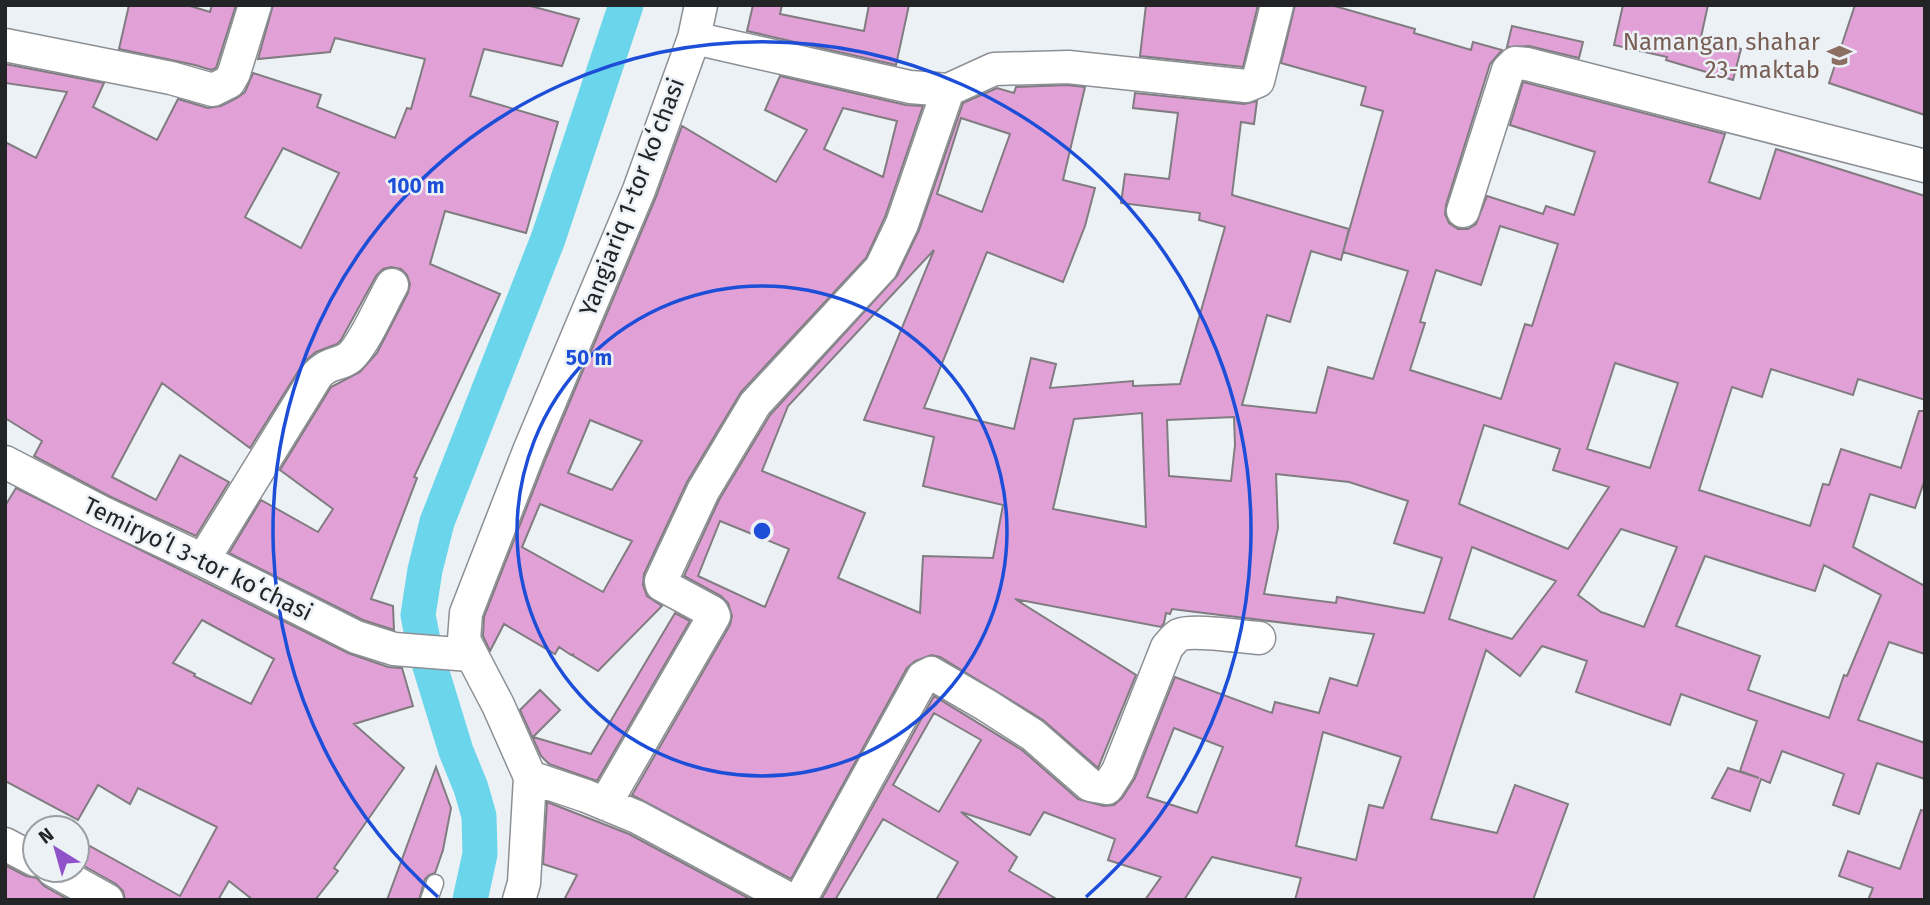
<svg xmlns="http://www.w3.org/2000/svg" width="1930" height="905" font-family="'Fira Sans',sans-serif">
<rect width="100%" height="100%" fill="#ecf1f6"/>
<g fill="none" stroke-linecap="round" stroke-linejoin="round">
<!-- canal -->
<path stroke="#6bd5eb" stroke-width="35" d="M470 900 480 854 479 816 471 788 456 751 425 650 418 615 425 570 437 522 548 239 626 5"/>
</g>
<!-- building -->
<path fill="#e1a1d7" stroke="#817c80" stroke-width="2" fill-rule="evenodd" d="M129 5H187L210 12 212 5H236L216 68 211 70 195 65 119 49Z
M273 5H527L579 19 562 66 484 49 470 96 558 122 526 233 445 211 430 264 500 294 414 477 417 478 371 599 393 606 394 630 363 620 229 553 261 500 318 532 333 509 280 470 331 387 360 372 377 353 408 293 410 284 407 275 401 269 391 267 383 269 376 276 341 340 337 344 316 352 304 362 250 448 162 383 112 477 156 500 180 455 229 482 196 536 109 496 34 456 42 441 5 418V142L36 158 67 92 5 83V64L104 83 93 107 157 140 178 99 208 108 221 106 237 98 245 92 253 73 321 95 317 107 395 138 407 108 411 109 425 59 335 38 330 52 258 59ZM283 148 339 173 301 248 245 217Z
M753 5H782L780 14 864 31 869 5H909L896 65 747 31Z
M1146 5H1258L1243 67 1140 56Z
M1295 5H1331L1415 29 1414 33 1471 50 1473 42 1502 50 1490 64 1446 205 1445 214 1449 223 1458 229H1468L1476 224 1487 196 1543 214 1546 206 1574 215 1595 152 1510 125 1523 82 1725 134 1709 182 1760 199 1776 149 1925 196V400L1858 379 1853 395 1771 369 1762 397 1732 387 1699 490 1810 526 1823 484 1829 485 1841 449 1901 468 1919 411H1925V479L1915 508 1870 494 1853 547 1925 586V654L1889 642 1858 720 1925 743V779L1877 763 1859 814 1833 805 1844 774 1782 751 1770 783 1761 779 1750 811 1712 798 1728 768 1759 778 1740 771 1757 721 1681 694 1670 725 1576 692 1587 661 1542 646 1520 676 1486 650 1431 819 1497 833 1515 785 1568 804 1533 900H1295L1301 878 1212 857 1184 900H1145L1161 877 1108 860 1115 839 1044 812 1030 835 961 812 1017 857 1009 871 1058 900H936L958 862 883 819 835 900H821L934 696 1022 750 1078 799 1104 806 1114 805 1122 798 1135 778 1175 677 1272 713 1275 702 1319 713 1330 678 1357 686 1374 634 1172 609 1170 614 1166 613 1164 623 1161 627 1015 599 1136 675 1098 768 1043 720 940 657 931 655 915 661 907 668 791 879 632 795 730 625 732 616 728 603 721 596 684 576 719 500 770 415 897 276 919 230 963 103 997 88 1014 93 1016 87 1067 85 1085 87 1063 180 1095 188 1085 226 1063 282 987 252 924 408 1014 429 1031 358 1056 364 1050 388 1133 381V386L1180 384 1225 227 1199 220 1200 213 1121 203 1125 174 1169 179 1178 113 1133 108 1135 93 1244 104 1257 101 1254 124 1241 122 1232 195 1349 229 1341 260 1311 251 1290 322 1267 315 1242 405 1316 413 1328 367 1373 379 1408 271 1343 252 1383 111 1361 105 1366 87 1281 63ZM961 118 1010 134 982 212 937 194ZM1500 226 1558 244 1532 326 1525 324 1501 399 1410 370 1425 323 1420 322 1436 270 1481 285ZM934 250 864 420 934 437 923 486 1003 505 993 558 923 556 920 613 838 578 865 513 762 471 788 406ZM1615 363 1678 383 1650 468 1587 449ZM1142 413 1146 527 1053 509 1074 419ZM1234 417 1235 445 1231 481 1169 476 1167 420ZM1484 425 1560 449 1553 470 1609 487 1568 549 1459 504ZM1276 474 1349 482 1408 501 1394 543 1442 558 1424 613 1337 597 1336 603 1264 594 1278 528ZM720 521 789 549 765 607 698 576ZM1621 529 1677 547 1644 627 1601 612 1578 595ZM1472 547 1556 581 1512 639 1449 619ZM1705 556 1815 591 1824 565 1881 595 1847 676 1844 675 1829 718 1748 690 1760 656 1676 626ZM934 713 981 740 939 812 893 785ZM1174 728 1223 747 1197 813 1147 797ZM1323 732 1401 757 1383 808 1369 805 1356 860 1296 846Z
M1623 5H1708L1701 37 1741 49 1733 80 1666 60 1667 57 1614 45Z
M1855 5H1925V115L1829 83Z
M1512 26 1583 42 1579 58 1529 46 1507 47Z
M780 76 906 105 923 106 885 217 866 258 741 392 687 482 644 574 643 585 647 596 662 606 598 671 572 655 574 654 571 655 559 647 555 654 504 624 490 651 483 636 484 617 546 458 656 197 682 126 776 182 807 130 765 110ZM843 108 897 121 883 177 824 149ZM590 420 642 441 612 490 568 473ZM540 504 632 541 603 592 522 547Z
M16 488 348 653 388 667 402 668 413 706 354 724 404 768 334 868 338 871 315 900H253L229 881 218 900H125L123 891 116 884 77 862V839L180 896 217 827 138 788 130 804 98 785 78 820 5 781V506ZM202 620 274 659 251 704 194 676 195 674 173 663Z
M675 613 690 621 597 781 549 764 541 756 520 710 540 690 560 710 533 737 591 754Z
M436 767 451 808 443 850 435 873 429 875 425 879 419 900H387Z
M547 802 629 834 752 900H564L577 875 543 864Z
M1921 810 1925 811V900H1868L1873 888 1839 876 1848 851 1900 869Z
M5 865 26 876 37 878 44 886 69 900H5Z"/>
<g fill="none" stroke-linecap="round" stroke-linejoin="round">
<defs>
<path id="lane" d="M429 900 435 883"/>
<path id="street" d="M694 38 910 87 948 90 994 69 1068 67 1246 86 1258 81 1277 5
M5 45 171 78 213 90 229 82 234 73 255 5
M1463 211 1508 70 1515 63 1527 64 1925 166
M5 462 101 512 203 560 356 637 394 649 470 655
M203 560 317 375C330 361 339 366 350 357 364 345 382 302 392 285
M530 777 586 796 637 817 791 900
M605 804 714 616 712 612 662 585 661 581 703 491 755 404 881 268 902 224 948 90
M5 844 35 860
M53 870 107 900
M519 900 524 883 530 777 498 705 464 640 466 613 529 451 639 190 694 38 701 5
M800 900 923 677 931 673 986 705 1033 735 1090 785 1107 788 1118 771 1167 647C1171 643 1174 638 1179 635 1193 629 1242 637 1259 638"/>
</defs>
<!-- lane casing -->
<use href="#lane" stroke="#8c9095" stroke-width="19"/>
<!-- street casing -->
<use href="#street" stroke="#8c9095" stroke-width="35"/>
<!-- lane -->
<use href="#lane" stroke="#fff" stroke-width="16"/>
<!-- street -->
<use href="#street" stroke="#fff" stroke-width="32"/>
</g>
<!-- distance rings -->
<g fill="none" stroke="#1d4ed8" stroke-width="3.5">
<circle cx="762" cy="531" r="245"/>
<path d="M438 897A489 489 0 1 1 1086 897"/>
</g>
<!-- icons -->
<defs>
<symbol id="school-bare" viewBox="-9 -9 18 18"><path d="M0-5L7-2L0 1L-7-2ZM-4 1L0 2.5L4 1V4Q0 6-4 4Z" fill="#8d6e63" stroke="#ecf1f6" stroke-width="2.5" paint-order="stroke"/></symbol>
</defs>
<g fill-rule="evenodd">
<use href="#school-bare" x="1822" y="38" width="35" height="35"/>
</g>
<g text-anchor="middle" stroke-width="5" stroke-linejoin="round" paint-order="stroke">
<!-- education labels -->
<g font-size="24" fill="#785e54" stroke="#ecf1f6" text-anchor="end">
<text x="1820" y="50">Namangan shahar<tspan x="1820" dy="28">23-maktab</tspan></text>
</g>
<!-- street labels -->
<g font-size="24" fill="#222426" stroke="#ecf1f6">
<text transform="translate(632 197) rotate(-69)" y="8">Yangiariq 1-tor koʻchasi</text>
<text transform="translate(198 559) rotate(26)" y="8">Temiryoʻl 3-tor koʻchasi</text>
</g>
</g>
<circle cx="762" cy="531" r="10" fill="#1d4ed8" stroke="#ecf1f6" stroke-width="3.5"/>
<g font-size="21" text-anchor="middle" font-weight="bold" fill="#1d4ed8" stroke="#ecf1f6" stroke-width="5" stroke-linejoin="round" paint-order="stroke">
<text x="416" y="193">100 m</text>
<text x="589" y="365">50 m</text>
</g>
<!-- border -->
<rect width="1930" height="905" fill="none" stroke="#222426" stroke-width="14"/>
<!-- north arrow -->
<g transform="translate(56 849) rotate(323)"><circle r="33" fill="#ecf1f6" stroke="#9b9fa3" stroke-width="2"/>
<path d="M0-5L12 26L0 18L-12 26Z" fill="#9052c8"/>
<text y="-10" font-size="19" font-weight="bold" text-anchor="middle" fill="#222426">N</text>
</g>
</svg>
